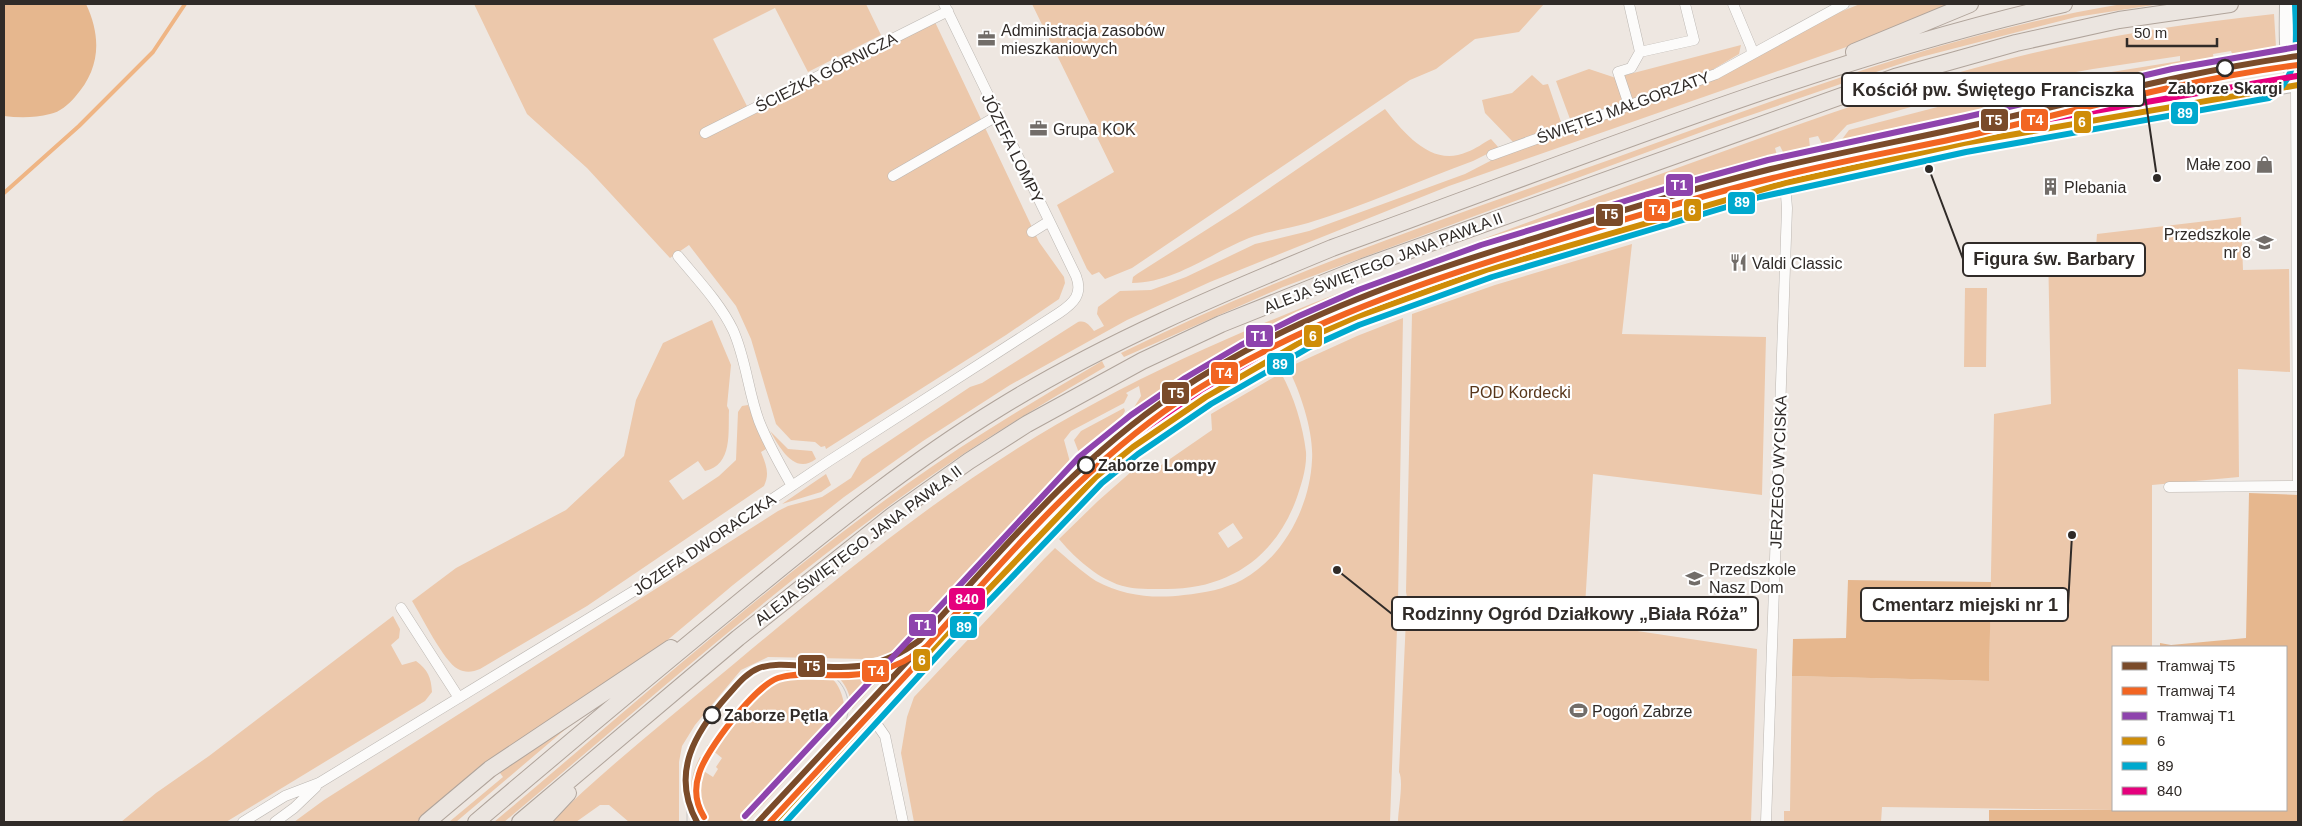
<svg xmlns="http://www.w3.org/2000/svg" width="2302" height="826" font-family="Arial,sans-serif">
<rect width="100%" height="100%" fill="#eee7e1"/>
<!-- green -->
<path fill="#ecc8ab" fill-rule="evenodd" d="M474 4H866L881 35 808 72 775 8 713 39 751 114 935 22 1039 242 1064 277 1065 283 1059 299 1006 335 826 449 825 446 821 447 815 442 791 440 776 424 751 339 736 306 689 245 670 258 587 168 527 114Z
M1032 4H1544L1519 32 1475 39 1436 69 1410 80 1132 268 1105 279 1099 272 1092 275 1087 269 1057 205 1114 172Z
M1860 4H1955L1855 44 1449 186 1210 282 1127 320 1010 385 923 441 844 497 733 585 645 659 422 822H294L324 800 778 511 788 506 822 497 836 488 851 478 862 459 970 387 982 383 1078 322C1086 320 1089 325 1094 331L1104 326 1097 314 1098 307 1120 291 1151 290 1186 277 1255 244 1309 231 1465 174 1494 159 1717 77 1835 14Z
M2122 4H2160L2076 17 1921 57 1864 76 1707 130 1283 287 1124 357 1121 353C1279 274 1446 218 1612 159 1779 99 1945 33 2122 4Z
M2274 14 2276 47 2233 56 2231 51 2213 54 2214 60 2195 63 2196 70 2100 91 2002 115 1792 160 1837 146 1849 130 1953 103 2068 79 2180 61V56L2093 69 1992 87 1918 105 1847 125 1830 143 1822 144 1818 136 1809 138 1810 148 1786 154 1783 152 1780 146 1775 148 1779 163C1692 187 1606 211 1520 238 1473 252 1425 266 1380 284 1289 320 1204 368 1124 424L1141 396 1139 386 1126 393 1128 395 1124 403 1071 431 1064 440 1070 462 1051 490 899 649 885 656 865 659 768 657 741 670 695 725 682 746 679 762V822H629L609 805H600L576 822H551C608 766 673 715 735 663 849 568 965 472 1097 402 1208 342 1326 297 1445 253 1515 227 1585 201 1655 176 1768 136 1881 92 1997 62 2088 38 2181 24 2274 14Z
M1741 45 1739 54 1712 70 1633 99 1629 96 1622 76Z
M1589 69 1616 78 1622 99 1621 103 1573 120 1570 119 1556 81Z
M1532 75 1543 85 1548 84 1561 122 1560 125 1513 142 1485 113 1482 100 1512 93Z
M2171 86V89L2132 104 1979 132Z
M1385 109C1404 133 1432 168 1467 152 1476 149 1483 143 1491 139L1499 148 1473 161C1418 181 1364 206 1308 223 1288 229 1268 231 1249 238 1211 253 1174 283 1132 283L1133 277 1137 274 1239 209Z
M2241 217 2243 270 2289 269 2290 372 2238 369 2239 477 2152 485V647H2113L2112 810 1882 807 1881 822H1784V811H1790L1792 676 1989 681 1994 414 2051 404 2048 248 2096 247 2097 234Z
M1632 244 1622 334 1766 337 1762 495 1593 474 1584 623 1757 649 1751 822H1398C1398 810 1404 781 1399 772L1407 597 1406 592 1412 314 1495 285Z
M1965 288H1987L1986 367H1964Z
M1403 318 1398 601 1390 822H914L901 753 907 717 914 697 1044 559 1055 548C1068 559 1082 572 1096 581 1123 596 1155 599 1184 595 1204 593 1225 589 1242 580 1284 557 1310 506 1312 460 1314 433 1301 394 1289 370L1291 366 1357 336Z
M712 320 731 365 727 406 729 410C728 432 733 465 705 471L698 461 669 481 683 500 719 476 736 460 738 412 742 406 748 405 766 449 761 452C766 465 770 473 764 486L587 606 480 669C473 672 465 673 458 669 444 662 421 615 412 601L456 568 566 510 624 456 636 400 663 343Z
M1102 361 1105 367C1034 409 964 451 897 500 761 599 633 714 504 822H494C630 708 763 588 907 484 970 439 1036 400 1102 361Z
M1281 373C1294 396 1303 426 1306 452 1307 468 1301 486 1296 500 1274 559 1226 590 1164 589 1147 589 1128 590 1112 582 1093 574 1072 555 1059 539L1098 501 1140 464 1149 463 1154 470 1212 430 1211 414ZM1233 523 1243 538 1228 548 1218 533Z
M1124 408 1125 411C1119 423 1111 431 1100 440L1097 437 1089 443 1092 447 1082 454 1079 453 1074 440 1081 431Z
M770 431 788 449 812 451 816 459C794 476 779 446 770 431Z
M826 474 831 485 821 492 782 504Z
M393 616 400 629 399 638 391 645 402 665 416 661C428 670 431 677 432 692L425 701 226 822H121L156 793 209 756Z
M896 661 852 709C850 690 844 682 830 669 854 671 874 671 896 661Z
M801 669C835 672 841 683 846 714L747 822H701C686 804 689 777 700 757L707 762 702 770 713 777 718 769 716 767 722 758 707 746 762 681 788 670Z
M567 725 568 727 456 822H449L503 777 500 773Z"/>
<!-- forest -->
<path fill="#e6b78e" d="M4 4H86C102 38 100 69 75 97 68 105 60 112 50 114 35 118 19 118 4 116Z
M2249 493 2298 495V822H1989V810H2112V784L2113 810H2286V647H2160V643L2171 645 2246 638Z
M1848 580 1991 582 1989 681 1792 676 1793 639 1846 638Z"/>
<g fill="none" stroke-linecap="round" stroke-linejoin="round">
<!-- stream -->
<path stroke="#efb584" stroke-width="4" d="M4 193 79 126 153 52 185 4"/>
<defs>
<path id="minor" d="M1629 4 1640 52 1694 40 1685 4
M1733 4 1751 47 1752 54
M2296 86 2298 486
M1629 105 1618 72 1631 68 1640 52
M705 133 948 11
M1492 155 1716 74 1844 4
M893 176 997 116
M1032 232 1048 222
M678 256C697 279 720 303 733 330 746 359 748 391 759 421 768 444 780 465 792 486
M2169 487 2297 486
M401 608 459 698
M871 716 885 736 903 822
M243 822 285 796 319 783 647 583 829 461 1059 313C1074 303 1083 294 1076 276L944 4
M275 822 294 808 316 787
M1766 822 1787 208 1785 183"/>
<path id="tertiary" d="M2286 4C2286 31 2283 61 2296 86
M774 822 942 638 1096 477 1133 447 1206 397 1306 339 1356 317 1489 269 1785 183 1964 143 2204 100 2298 85"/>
<path id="primary" d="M1854 52 1970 4
M427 822 490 769 671 648
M476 822C570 742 665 663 760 585 837 522 914 460 999 408 1104 343 1218 295 1332 248 1574 161 1813 62 2064 4
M520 822 738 638 893 515 969 461 1027 424 1142 361 1221 324 1363 267 1895 77 2016 43 2119 20 2230 4
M541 822 568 793"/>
</defs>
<!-- minor casing -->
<use href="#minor" stroke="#bcb7b2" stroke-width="11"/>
<!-- tertiary casing -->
<use href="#tertiary" stroke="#bcb7b2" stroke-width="14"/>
<!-- primary casing -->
<use href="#primary" stroke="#b0a49b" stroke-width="18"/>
<!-- minor -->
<use href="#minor" stroke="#fcfbfa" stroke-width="10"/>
<!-- tertiary -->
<use href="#tertiary" stroke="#fcfbfa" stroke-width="12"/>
<!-- primary -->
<use href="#primary" stroke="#ebe5e0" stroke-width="16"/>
<!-- tram -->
<path stroke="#c8c6c5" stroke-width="1" d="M809 666C846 672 860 706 838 736
M687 822V794"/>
<defs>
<path id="bus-1" d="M774 822 942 638 1096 477 1133 447 1206 397 1306 339 1356 317 1489 269 1785 183 1964 143 2298 85"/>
<path id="bus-2" d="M786 822 948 644 1102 483 1138 454 1211 404 1310 347 1359 325 1492 277 1760 197 1966 152 2269 98C2302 76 2296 39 2295 4"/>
<path id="bus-3" d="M768 816 936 632 1090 470 1128 440 1201 390 1302 331 1353 309 1486 261 1783 174 1962 134 2297 76"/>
</defs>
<!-- bus-1 casing -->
<use href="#bus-1" stroke="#fff" stroke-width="10"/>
<!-- bus-2 casing -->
<use href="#bus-2" stroke="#fff" stroke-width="10"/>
<!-- bus-3 casing -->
<use href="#bus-3" stroke="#fff" stroke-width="10"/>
<!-- bus-1 -->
<use href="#bus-1" stroke="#cf8d08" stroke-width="6"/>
<!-- bus-2 -->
<use href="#bus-2" stroke="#00a9ce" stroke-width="6"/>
<!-- bus-3 -->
<use href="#bus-3" stroke="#e5007d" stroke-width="6"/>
<defs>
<path id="tram-1" d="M697 822C670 773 695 732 728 695 737 685 746 673 759 668 773 663 790 665 805 666 854 668 879 670 920 640 999 553 1076 460 1174 394 1279 323 1399 280 1519 243 1602 217 1686 190 1771 169 1838 153 1906 140 1974 125 2082 101 2188 71 2298 56
M758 822 917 651"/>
<path id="tram-2" d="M704 817C696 804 694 789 699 774 705 751 755 686 778 678 793 673 808 675 823 675 863 677 895 672 927 646 1005 559 1082 467 1179 401 1284 331 1404 288 1523 251 1606 225 1689 199 1773 178 1840 161 1908 149 1976 134 2083 109 2189 79 2298 65
M770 822 923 657"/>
<path id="tram-3" d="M745 816 1079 457 1131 415 1185 378 1241 345 1299 316 1358 290 1481 245 1671 187 1768 160 1966 117 2172 69 2297 47"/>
</defs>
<!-- tram-1 casing -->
<use href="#tram-1" stroke="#fff" stroke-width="10"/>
<!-- tram-2 casing -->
<use href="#tram-2" stroke="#fff" stroke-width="10"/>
<!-- tram-3 casing -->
<use href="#tram-3" stroke="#fff" stroke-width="10"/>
<!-- tram-1 -->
<use href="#tram-1" stroke="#7a4b2a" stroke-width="6"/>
<!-- tram-2 -->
<use href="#tram-2" stroke="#f26522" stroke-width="6"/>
<!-- tram-3 -->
<use href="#tram-3" stroke="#8e44ad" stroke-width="6"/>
</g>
<!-- icons -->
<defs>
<symbol id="office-bare" viewBox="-9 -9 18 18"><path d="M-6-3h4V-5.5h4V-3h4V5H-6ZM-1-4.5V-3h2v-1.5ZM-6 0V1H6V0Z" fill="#726d69" stroke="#fff" stroke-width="2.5" paint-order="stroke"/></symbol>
<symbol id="shop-bare" viewBox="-9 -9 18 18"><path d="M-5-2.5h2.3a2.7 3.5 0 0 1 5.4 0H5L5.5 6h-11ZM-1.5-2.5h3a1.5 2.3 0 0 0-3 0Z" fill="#726d69" stroke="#fff" stroke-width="2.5" paint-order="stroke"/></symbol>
<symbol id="building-bare" viewBox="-9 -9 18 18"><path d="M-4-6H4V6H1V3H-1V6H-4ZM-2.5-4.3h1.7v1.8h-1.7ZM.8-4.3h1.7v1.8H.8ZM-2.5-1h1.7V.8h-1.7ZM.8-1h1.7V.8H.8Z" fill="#726d69" stroke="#fff" stroke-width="2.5" paint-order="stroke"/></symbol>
<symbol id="school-bare" viewBox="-9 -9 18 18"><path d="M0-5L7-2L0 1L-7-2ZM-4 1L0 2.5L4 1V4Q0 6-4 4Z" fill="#726d69" stroke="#fff" stroke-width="2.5" paint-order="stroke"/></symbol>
<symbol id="restaurant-bare" viewBox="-9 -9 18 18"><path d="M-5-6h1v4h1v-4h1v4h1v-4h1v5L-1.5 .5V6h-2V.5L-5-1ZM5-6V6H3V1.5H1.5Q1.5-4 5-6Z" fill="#726d69" stroke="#fff" stroke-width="2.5" paint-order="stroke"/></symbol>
<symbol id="stadium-bare" viewBox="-9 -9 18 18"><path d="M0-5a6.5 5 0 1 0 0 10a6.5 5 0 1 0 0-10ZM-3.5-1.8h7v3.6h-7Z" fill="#726d69" stroke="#fff" stroke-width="2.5" paint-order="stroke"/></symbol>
</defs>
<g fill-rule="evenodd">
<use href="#office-bare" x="974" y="26" width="25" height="25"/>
<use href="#office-bare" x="1026" y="116" width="25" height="25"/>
<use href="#shop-bare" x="2252" y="152" width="25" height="25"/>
<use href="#building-bare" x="2038" y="174" width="25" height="25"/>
<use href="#school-bare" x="2252" y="230" width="25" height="25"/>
<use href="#restaurant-bare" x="1726" y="250" width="25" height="25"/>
<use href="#school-bare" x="1682" y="566" width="25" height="25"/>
<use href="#stadium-bare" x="1566" y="698" width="25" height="25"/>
</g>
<!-- markers -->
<g fill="#fff" stroke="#302b28" stroke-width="2.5">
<circle cx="2225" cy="68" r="8"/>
<circle cx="1086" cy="465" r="8"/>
<circle cx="712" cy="715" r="8"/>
</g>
<g text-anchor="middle" stroke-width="4.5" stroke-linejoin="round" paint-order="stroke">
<!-- poi labels -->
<g font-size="16" fill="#302b28" stroke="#fff" text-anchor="start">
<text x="1001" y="36">Administracja zasobów<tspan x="1001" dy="18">mieszkaniowych</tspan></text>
<text x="1053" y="135">Grupa KOK</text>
<text x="2251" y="170" text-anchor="end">Małe zoo</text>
<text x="2064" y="193">Plebania</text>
<text x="2251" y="240" text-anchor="end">Przedszkole<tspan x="2251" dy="18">nr 8</tspan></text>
<text x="1752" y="269">Valdi Classic</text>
<text x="1709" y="575">Przedszkole<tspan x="1709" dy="18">Nasz Dom</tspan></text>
<text x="1592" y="717">Pogoń Zabrze</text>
</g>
<!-- street labels -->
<g font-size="16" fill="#302b28" stroke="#fff">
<text transform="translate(826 72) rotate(-27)" y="6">ŚCIEŻKA GÓRNICZA</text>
<text transform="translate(1623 107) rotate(-20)" y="6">ŚWIĘTEJ MAŁGORZATY</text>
<text transform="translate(1013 148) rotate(64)" y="6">JÓZEFA LOMPY</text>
<text transform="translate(1383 262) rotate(-21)" y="6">ALEJA ŚWIĘTEGO JANA PAWŁA II</text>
<text transform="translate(1778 472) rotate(-88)" y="6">JERZEGO WYCISKA</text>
<text transform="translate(704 544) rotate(-34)" y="6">JÓZEFA DWORACZKA</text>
<text transform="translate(858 545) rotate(-37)" y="6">ALEJA ŚWIĘTEGO JANA PAWŁA II</text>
</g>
<!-- stop labels -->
<g font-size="16" font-weight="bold" fill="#302b28" stroke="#fff" text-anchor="start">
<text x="2225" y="94" text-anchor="middle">Zaborze Skargi</text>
<text x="1098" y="471">Zaborze Lompy</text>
<text x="724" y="721">Zaborze Pętla</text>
</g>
<!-- park labels -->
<g font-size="16" fill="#58361a" stroke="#fff">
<text x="1520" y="398">POD Kordecki</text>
</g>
</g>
<!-- callouts -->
<path fill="none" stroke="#302b28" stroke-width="2" d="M2157 178L2144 89M1929 169L1963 259M2072 535L2068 605M1337 570L1392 614"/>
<g fill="#302b28" stroke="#fff" stroke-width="2">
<circle cx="2157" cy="178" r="5"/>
<circle cx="1929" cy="169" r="5"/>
<circle cx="2072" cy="535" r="5"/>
<circle cx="1337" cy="570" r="5"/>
</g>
<g fill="#fff" stroke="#302b28" stroke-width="2">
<rect x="1842" y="73" width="302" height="33" rx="5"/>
<rect x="1963" y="243" width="182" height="33" rx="5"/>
<rect x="1861" y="588" width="207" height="33" rx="5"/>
<rect x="1392" y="597" width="366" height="33" rx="5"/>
</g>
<g font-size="18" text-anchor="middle" font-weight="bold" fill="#302b28">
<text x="1993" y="96">Kościół pw. Świętego Franciszka</text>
<text x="2054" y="265">Figura św. Barbary</text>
<text x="1965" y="611">Cmentarz miejski nr 1</text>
<text x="1575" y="620">Rodzinny Ogród Działkowy „Biała Róża”</text>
</g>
<g stroke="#fff" stroke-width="2">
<rect x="2170" y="101" width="29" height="24" rx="5" fill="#00a9ce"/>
<rect x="2020" y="108" width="29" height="24" rx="5" fill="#f26522"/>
<rect x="1980" y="108" width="29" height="24" rx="5" fill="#7a4b2a"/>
<rect x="2073" y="110" width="19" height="24" rx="5" fill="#cf8d08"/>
<rect x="1665" y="173" width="29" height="24" rx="5" fill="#8e44ad"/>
<rect x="1727" y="191" width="29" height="24" rx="5" fill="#00a9ce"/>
<rect x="1683" y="198" width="19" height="24" rx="5" fill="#cf8d08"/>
<rect x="1643" y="198" width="28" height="24" rx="5" fill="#f26522"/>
<rect x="1595" y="203" width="29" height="24" rx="5" fill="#7a4b2a"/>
<rect x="1245" y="324" width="29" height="24" rx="5" fill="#8e44ad"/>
<rect x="1303" y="324" width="20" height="24" rx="5" fill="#cf8d08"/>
<rect x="1266" y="352" width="29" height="24" rx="5" fill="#00a9ce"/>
<rect x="1210" y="361" width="29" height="24" rx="5" fill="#f26522"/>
<rect x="1161" y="381" width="29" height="24" rx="5" fill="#7a4b2a"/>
<rect x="948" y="587" width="38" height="24" rx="5" fill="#e5007d"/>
<rect x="908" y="613" width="29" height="24" rx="5" fill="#8e44ad"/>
<rect x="949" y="615" width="29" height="24" rx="5" fill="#00a9ce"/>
<rect x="912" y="648" width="19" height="24" rx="5" fill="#cf8d08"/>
<rect x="797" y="654" width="29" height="24" rx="5" fill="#7a4b2a"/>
<rect x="861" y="659" width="29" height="24" rx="5" fill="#f26522"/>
</g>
<g font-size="14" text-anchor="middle" font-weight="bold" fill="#fff">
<text x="2185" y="118">89</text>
<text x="2035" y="125">T4</text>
<text x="1994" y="125">T5</text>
<text x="2082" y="127">6</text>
<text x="1679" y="190">T1</text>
<text x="1742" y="207">89</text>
<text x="1692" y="215">6</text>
<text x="1657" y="215">T4</text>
<text x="1610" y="219">T5</text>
<text x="1259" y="341">T1</text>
<text x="1313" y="341">6</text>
<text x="1280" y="369">89</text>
<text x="1224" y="378">T4</text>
<text x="1176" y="398">T5</text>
<text x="967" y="604">840</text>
<text x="923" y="630">T1</text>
<text x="964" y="632">89</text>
<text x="922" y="665">6</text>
<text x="812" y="671">T5</text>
<text x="876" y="676">T4</text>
</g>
<!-- border -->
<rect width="2302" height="826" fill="none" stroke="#302b28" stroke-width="10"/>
<!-- legend -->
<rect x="2112" y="646" width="175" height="165" fill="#ffffff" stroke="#acaaa9"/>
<rect x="2122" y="662" width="25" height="8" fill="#7a4b2a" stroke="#acaaa9"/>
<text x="2157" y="671" font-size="15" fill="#302b28">Tramwaj T5</text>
<rect x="2122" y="687" width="25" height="8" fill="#f26522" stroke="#acaaa9"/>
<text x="2157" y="696" font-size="15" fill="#302b28">Tramwaj T4</text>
<rect x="2122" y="712" width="25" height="8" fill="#8e44ad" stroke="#acaaa9"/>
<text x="2157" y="721" font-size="15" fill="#302b28">Tramwaj T1</text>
<rect x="2122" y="737" width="25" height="8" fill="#cf8d08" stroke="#acaaa9"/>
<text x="2157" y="746" font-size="15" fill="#302b28">6</text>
<rect x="2122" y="762" width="25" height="8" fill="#00a9ce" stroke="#acaaa9"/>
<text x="2157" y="771" font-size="15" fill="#302b28">89</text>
<rect x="2122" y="787" width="25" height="8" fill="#e5007d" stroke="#acaaa9"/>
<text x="2157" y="796" font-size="15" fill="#302b28">840</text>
<!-- scale -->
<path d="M2127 38v8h90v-8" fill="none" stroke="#302b28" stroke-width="2.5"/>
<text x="2134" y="38" font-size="15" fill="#302b28" stroke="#ffffff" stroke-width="4" paint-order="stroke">50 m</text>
</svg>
